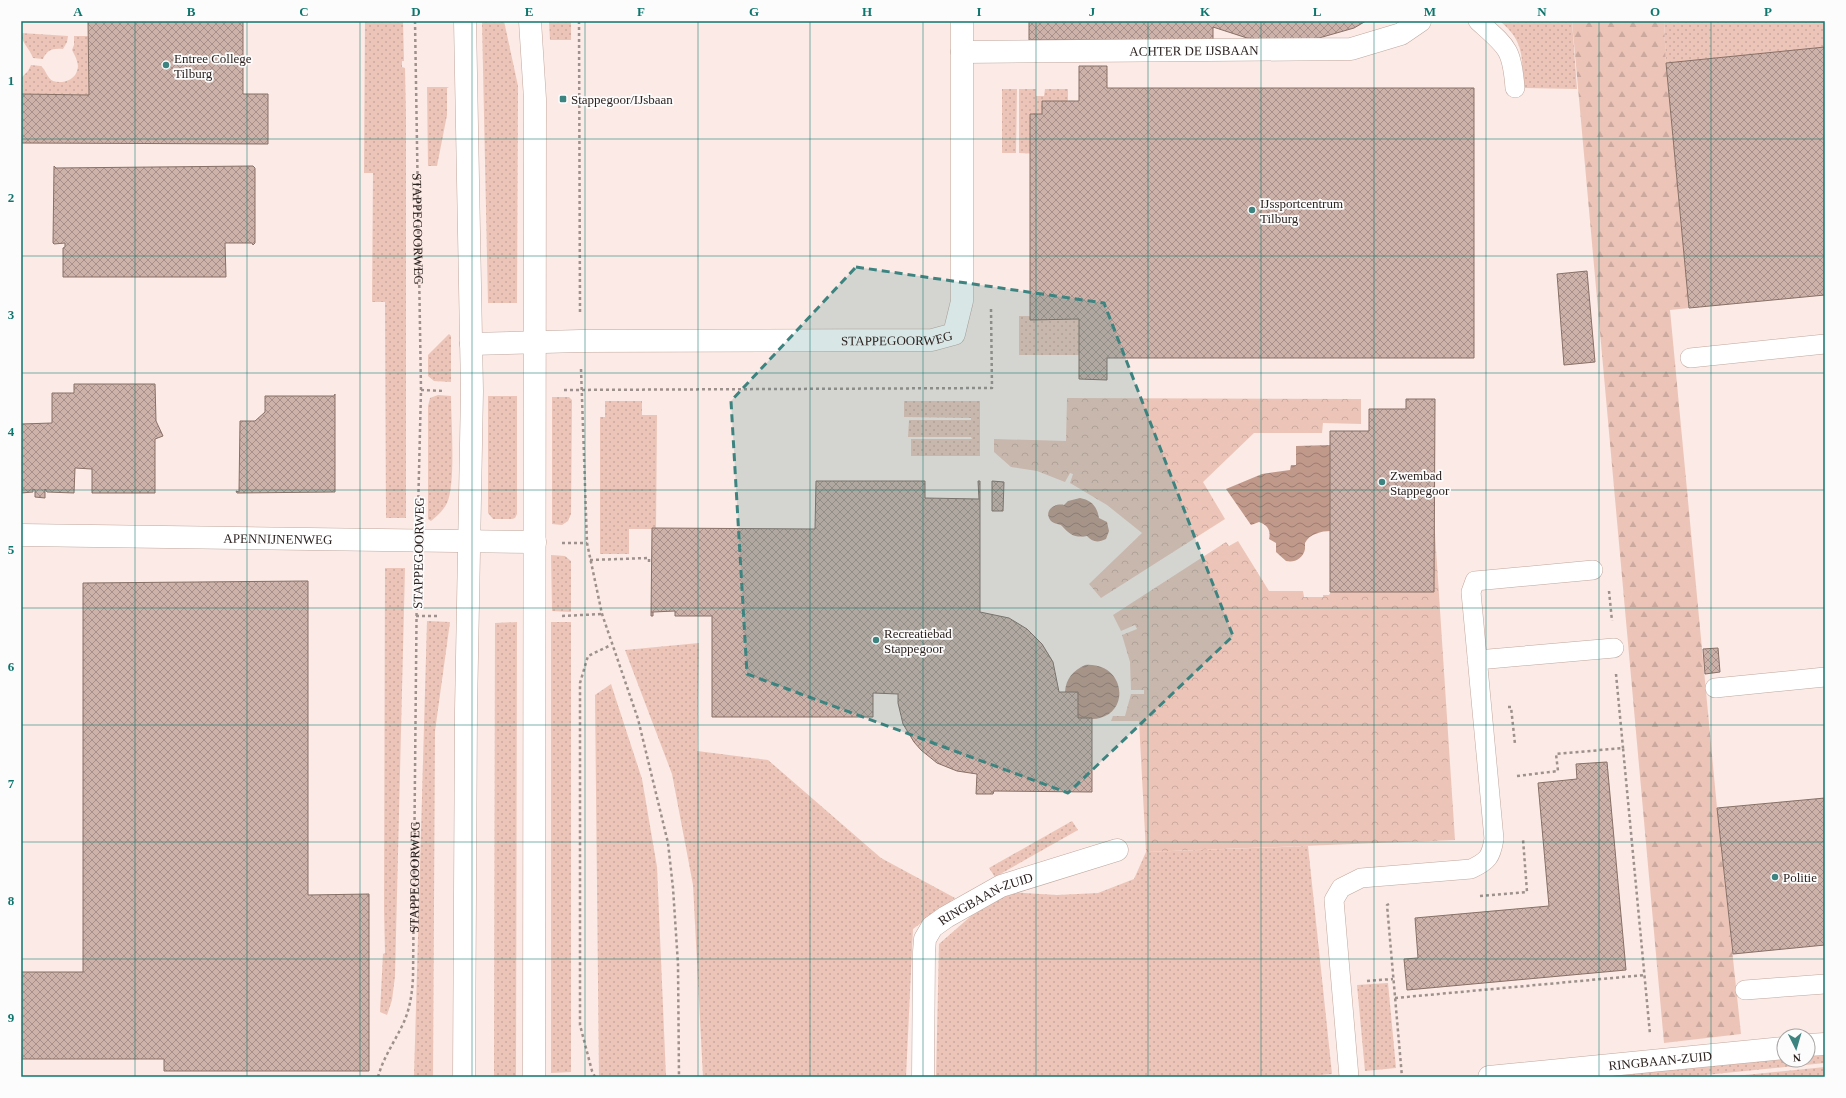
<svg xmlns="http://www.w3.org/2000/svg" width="1846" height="1098" font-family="Georgia,serif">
<defs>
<pattern id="grass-dots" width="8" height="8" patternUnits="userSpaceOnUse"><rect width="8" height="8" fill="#ecc5b8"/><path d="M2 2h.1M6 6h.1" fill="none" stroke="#cba99e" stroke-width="1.8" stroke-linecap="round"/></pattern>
<pattern id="forest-firs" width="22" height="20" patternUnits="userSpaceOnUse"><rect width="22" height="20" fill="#ecc5b8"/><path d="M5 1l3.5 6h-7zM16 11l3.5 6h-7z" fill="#cba99e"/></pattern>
<pattern id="park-crowns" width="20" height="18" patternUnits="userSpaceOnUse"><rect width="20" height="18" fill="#ecc5b8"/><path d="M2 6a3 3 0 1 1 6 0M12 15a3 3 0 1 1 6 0" fill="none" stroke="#cba99e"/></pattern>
<pattern id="water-waves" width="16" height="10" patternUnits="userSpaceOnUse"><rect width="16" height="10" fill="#c1998b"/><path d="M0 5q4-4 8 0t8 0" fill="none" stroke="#9d7c71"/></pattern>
<pattern id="building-cross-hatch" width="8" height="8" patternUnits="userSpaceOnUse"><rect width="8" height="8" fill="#cdb2a9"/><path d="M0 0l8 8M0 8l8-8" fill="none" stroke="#a79089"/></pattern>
</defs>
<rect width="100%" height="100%" fill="#fbeae5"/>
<!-- grass -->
<path fill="url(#grass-dots)" d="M365 21H403L404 61H402V67L405 68 406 118V518H386L385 302H372L373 173H364Z
M482 21H504L518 86 517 303H488Z
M549 21H571V40H550Z
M1500 21H1572L1577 89 1523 88C1522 58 1525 42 1500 21Z
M1664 21H1825V47L1666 63Z
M21 33 68 36 67 42 63 49C52 48 47 50 43 59L33 58C30 49 21 42 21 33Z
M74 36H89V95L21 94V78L28 71 31 65 41 66C46 70 47 78 53 81 61 84 74 81 77 71 80 64 75 56 72 50L74 45Z
M427 87H449L447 88V115L437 166H428Z
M1002 89H1017L1016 153H1002Z
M1019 89H1036V96H1044L1045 89H1068V101H1042V154L1019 153Z
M1019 316H1079V355H1019Z
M449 334 451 336V382L434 381 428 376V355Z
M438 395 451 396C451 420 456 484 447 503 443 511 437 516 431 521L428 519V406L430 398Z
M488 396H517V514L515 518 512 519H493L488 513Z
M552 397H569L572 400 571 514 568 521 562 525 552 524Z
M605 401H642V415H657L656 529H629V554H600V417H605Z
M904 401H980V456H911V439H972L971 437H908L909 420H971V418L904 417Z
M551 555 565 556 571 561V612L552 611Z
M385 568H405L395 976 392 1000 387 1015 380 1012 383 954 385 953 384 910Z
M427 621 450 622 435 731 433 1077H414Z
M517 622 516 1077H494L495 623Z
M551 622H571V1072L551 1073Z
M699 643 697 751 768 760 881 858 955 898 913 929 906 1077H703L693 885 672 774 625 650Z
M611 684 642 779 657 867 666 1077H599L595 695Z
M1072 821 1078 830 995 877 989 868Z
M1308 846 1332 1074 1292 1077H936L939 944 971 916 1010 892 1057 895 1098 893 1134 879 1146 852Z
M1388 983 1396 1068 1365 1071 1357 985Z
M1825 1054V1063L1685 1077H1594L1784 1058V1060H1808V1056Z
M1825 1067V1075L1803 1077H1725Z"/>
<!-- forest -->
<path fill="url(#forest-firs)" d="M1572 21H1664L1666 63 1689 308 1670 310 1717 808 1741 1034 1664 1043Z"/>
<!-- park -->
<path fill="url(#park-crowns)" d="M1067 398 1361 399V424L1323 423 1322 433H1254L1203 482 1225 519 1101 598 1089 584 1142 533 1107 505 1070 483 1073 474 1070 473 1065 482 1037 471 1011 467 994 452V439L1066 441Z
M1434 518 1455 840 1146 852 1139 721H1111L1113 716H1125L1131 694H1144V690H1131L1130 662 1122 635 1137 629 1135 625 1121 631 1113 615 1226 542 1229 546 1238 541 1269 591H1303L1304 597H1323V595H1329L1331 592H1434Z"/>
<!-- water -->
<path fill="url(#water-waves)" d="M1330 445V531C1322 531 1309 534 1305 543 1305 545 1305 547 1305 549 1303 559 1294 563 1286 561L1276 552V543L1269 539C1271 531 1268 525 1259 522L1251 525 1226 489 1262 474 1290 470 1291 465H1296V446Z
M1080 498C1091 500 1097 506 1099 518L1107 522 1109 531 1106 539C1098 543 1092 542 1087 536 1075 538 1070 535 1062 526 1059 523 1052 525 1049 518 1045 509 1056 503 1064 505L1068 501Z
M1085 665C1124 662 1131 710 1100 718 1093 720 1085 718 1078 718V692H1065C1066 678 1073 671 1085 665Z"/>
<!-- building -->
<path fill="url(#building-cross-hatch)" stroke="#887067" d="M88 21H243V94H268V144L21 143V94L89 95Z
M1029 21H1366L1354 28 1319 38 1283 41 1247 38 1213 27V40H1029Z
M1825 47V295L1689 308 1666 63Z
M1079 66H1107V88H1474V358H1107V380L1079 379V319L1030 320V114H1042V101H1079Z
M54 166 56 168 253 166 255 168V243L253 245 252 243H225L226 277H63V248L65 247V243L54 244 53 243Z
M1587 271 1595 362 1564 365 1557 274Z
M74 384H155L156 421 163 436 155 439V493H92V469L75 468 74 493 47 492 45 489V498L35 497V490L33 489V492L21 493V424L52 423V393H74Z
M335 394V492L237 493 236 491 239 492 240 421H255L265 412V396H334Z
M1406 399H1435L1434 592H1330V431H1369V409H1406Z
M816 481H925V498L979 499 978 481H980V612L1009 618 1027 629 1042 644 1053 662 1059 692H1078V718H1092V792L994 791 993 794H976L977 774 957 771 937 763 921 750 914 742 903 724 898 703V694L873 693V717H712V616H675V611L653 612V616H651L652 528 815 529Z
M992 481 1004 482 1003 511H992Z
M308 581V895L369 894V1071H164V1059H21V972H83V583Z
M1718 648 1720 672 1705 674 1703 649Z
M1607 762 1626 970 1407 990 1404 959 1418 958 1415 918 1549 906 1538 783 1577 779 1576 764Z
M1825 798V945L1733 954 1717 808Z"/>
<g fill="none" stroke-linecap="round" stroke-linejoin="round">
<defs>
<path id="lane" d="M1478 21C1507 47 1512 48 1515 88
M1690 358 1825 344
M1477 660 1614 648
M1715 688 1825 677
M1745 990 1825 984
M1349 1077 1334 900 1341 888 1361 878 1471 869C1488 861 1491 857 1494 839L1471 592 1475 581 1593 570"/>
<g id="street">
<path id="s3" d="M962 52 1351 49 1401 34 1420 21"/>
<path id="s4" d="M471 344 580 341 932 340 954 334 962 301V21"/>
<path id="s5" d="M21 535 535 542"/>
<path d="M1808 1045 1825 1044"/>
<path id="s6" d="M923 1077 924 952 925 939 932 927 946 917 1001 886 1117 850"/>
<path id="s7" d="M1489 1077 1784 1048"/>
</g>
<path id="secondary" d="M530 21 535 99 534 1077
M464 1077 466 710 472 391 465 21"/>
</defs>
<!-- lane casing -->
<use href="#lane" stroke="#c1a79e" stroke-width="20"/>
<!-- street casing -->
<use href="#street" stroke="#c1a79e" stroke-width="23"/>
<!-- secondary casing -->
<use href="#secondary" stroke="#c1a79e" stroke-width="23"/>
<!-- path -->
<g stroke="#9e908c" stroke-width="2.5" stroke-dasharray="3 3" stroke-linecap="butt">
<path id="s1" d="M415 21 421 390 418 512"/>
<path d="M579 21 580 312"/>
<path d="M581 369 587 543 602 614 638 719 668 843 673 888 678 964 679 1077"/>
<path d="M421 390 445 391"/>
<path d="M564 390 992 388 991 309"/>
<path d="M562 543H587"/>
<path d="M590 560 649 558V563"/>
<path d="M1609 591 1612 621"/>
<path d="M416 616H439"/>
<path d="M562 616 602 614"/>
<path d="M1616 674 1623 748"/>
<path d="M1508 707H1511L1515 744"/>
<path d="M1517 776 1558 771 1556 754 1623 748 1650 1034"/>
<path d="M1480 896 1527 892 1523 839"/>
<path d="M1389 904 1387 905 1402 1077"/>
<path d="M1367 981 1393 979"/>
<path d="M1395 998 1645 975"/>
<path id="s2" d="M378 1077C383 1058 395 1041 403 1024 410 1009 412 994 413 978L417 569"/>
<path d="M595 1077 592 1071 580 1025V683L588 656 611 645"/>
</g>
<!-- lane -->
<use href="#lane" stroke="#fff" stroke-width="19"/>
<!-- street -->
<use href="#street" stroke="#fff" stroke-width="22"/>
<!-- secondary -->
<use href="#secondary" stroke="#fff" stroke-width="22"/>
</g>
<!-- marked area -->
<path fill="#3d8480" fill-opacity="0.2" stroke="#3d8480" stroke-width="3" stroke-dasharray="8 5" stroke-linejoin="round" d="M856 267 1104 303 1233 636 1068 793 747 674 731 401Z"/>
<!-- grid -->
<path fill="none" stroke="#0f766e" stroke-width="1" stroke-opacity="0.55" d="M135 21V1077M247 21V1077M360 21V1077M472 21V1077M585 21V1077M698 21V1077M810 21V1077M923 21V1077M1036 21V1077M1148 21V1077M1261 21V1077M1374 21V1077M1486 21V1077M1599 21V1077M1711 21V1077M21 139H1825M21 256H1825M21 373H1825M21 490H1825M21 608H1825M21 725H1825M21 842H1825M21 959H1825"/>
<!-- markers -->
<g fill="#3d8480" stroke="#fcfcfc" stroke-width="1.5">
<circle cx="166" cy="65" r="4"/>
<rect x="559" y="95" width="8" height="8" rx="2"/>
<circle cx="1252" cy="210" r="4"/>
<circle cx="1382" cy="482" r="4"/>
<circle cx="876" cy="640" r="4"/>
<circle cx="1775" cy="877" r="4"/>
</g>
<g text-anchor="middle" stroke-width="3.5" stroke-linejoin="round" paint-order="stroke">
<!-- street labels -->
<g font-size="13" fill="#2c221f" stroke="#fcfcfc">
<text dy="5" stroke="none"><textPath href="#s3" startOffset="232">ACHTER DE IJSBAAN</textPath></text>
<text dy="5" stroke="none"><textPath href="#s1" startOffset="208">STAPPEGOORWEG</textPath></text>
<text dy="5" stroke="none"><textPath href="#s4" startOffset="426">STAPPEGOORWEG</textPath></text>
<text dy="5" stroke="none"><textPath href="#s5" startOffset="257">APENNIJNENWEG</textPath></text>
<text transform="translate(418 553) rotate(-89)" y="5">STAPPEGOORWEG</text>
<text dy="5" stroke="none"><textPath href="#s2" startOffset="207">STAPPEGOORWEG</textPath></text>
<text dy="5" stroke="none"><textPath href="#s6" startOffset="213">RINGBAAN-ZUID</textPath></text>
<text dy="5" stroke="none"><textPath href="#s7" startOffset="172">RINGBAAN-ZUID</textPath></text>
</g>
<!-- poi labels -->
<g font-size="13" fill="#2c221f" stroke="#fcfcfc" text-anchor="start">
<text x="174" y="63">Entree College<tspan x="174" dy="15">Tilburg</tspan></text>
<text x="571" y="104">Stappegoor/IJsbaan</text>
<text x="1260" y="208">IJssportcentrum<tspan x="1260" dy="15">Tilburg</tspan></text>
<text x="1390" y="480">Zwembad<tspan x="1390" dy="15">Stappegoor</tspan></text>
<text x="884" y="638">Recreatiebad<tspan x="884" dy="15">Stappegoor</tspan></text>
<text x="1783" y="882">Politie</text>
</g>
</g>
<!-- border -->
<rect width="1846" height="1098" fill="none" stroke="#fcfcfc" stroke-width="44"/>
<!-- north arrow -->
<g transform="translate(1796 1048) rotate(175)"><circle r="19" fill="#fcfcfc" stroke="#a9a5a4"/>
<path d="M0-3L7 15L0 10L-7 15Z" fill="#3d8480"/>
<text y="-6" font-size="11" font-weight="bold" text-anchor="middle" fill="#2c221f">N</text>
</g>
<rect x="22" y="22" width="1802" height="1054" fill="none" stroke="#0f766e" stroke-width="1.5"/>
<g font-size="13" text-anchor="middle" font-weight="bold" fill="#0f766e">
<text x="78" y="16">A</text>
<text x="191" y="16">B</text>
<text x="304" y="16">C</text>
<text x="416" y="16">D</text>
<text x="529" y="16">E</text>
<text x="641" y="16">F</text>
<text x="754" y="16">G</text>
<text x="867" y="16">H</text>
<text x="979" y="16">I</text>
<text x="1092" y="16">J</text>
<text x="1205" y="16">K</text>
<text x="1317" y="16">L</text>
<text x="1430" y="16">M</text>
<text x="1542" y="16">N</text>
<text x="1655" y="16">O</text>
<text x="1768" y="16">P</text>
<text x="11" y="85">1</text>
<text x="11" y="202">2</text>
<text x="11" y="319">3</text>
<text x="11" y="436">4</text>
<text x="11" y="554">5</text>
<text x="11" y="671">6</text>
<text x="11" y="788">7</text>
<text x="11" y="905">8</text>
<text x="11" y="1022">9</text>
</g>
</svg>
